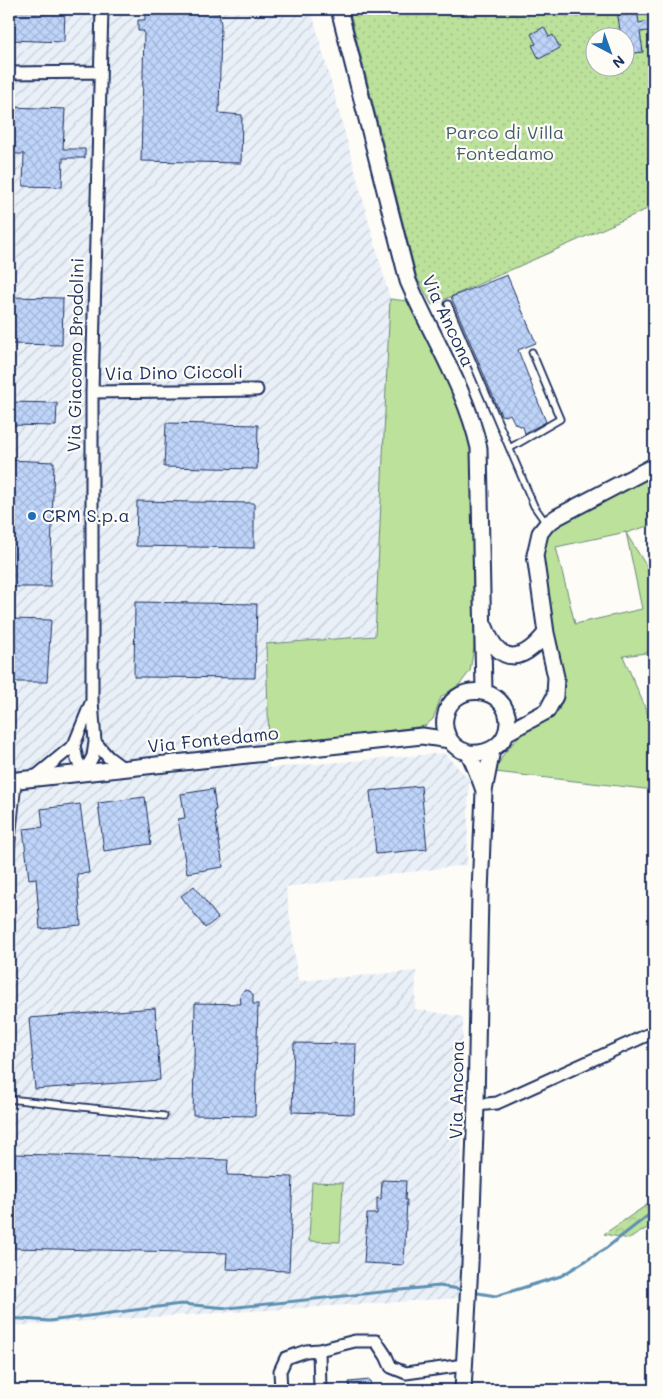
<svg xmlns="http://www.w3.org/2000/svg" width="663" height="1399" font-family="Mali,sans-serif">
<defs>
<pattern id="industrial-furrows" width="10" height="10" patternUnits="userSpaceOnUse" patternTransform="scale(1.25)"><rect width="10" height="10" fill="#eaf0f8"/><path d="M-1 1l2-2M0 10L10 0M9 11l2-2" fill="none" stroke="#c8ced7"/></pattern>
<pattern id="forest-crowns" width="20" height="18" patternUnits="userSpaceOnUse" patternTransform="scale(1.25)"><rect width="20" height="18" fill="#bce19b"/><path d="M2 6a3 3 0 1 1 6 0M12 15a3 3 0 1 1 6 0" fill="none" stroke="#a1c188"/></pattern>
<pattern id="park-dots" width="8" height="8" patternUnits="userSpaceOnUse" patternTransform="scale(1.25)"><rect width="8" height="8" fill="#bce19b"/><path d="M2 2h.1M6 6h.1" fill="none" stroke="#a1c188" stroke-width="1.8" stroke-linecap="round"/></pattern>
<pattern id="building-cross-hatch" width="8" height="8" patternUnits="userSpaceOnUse" patternTransform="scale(1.25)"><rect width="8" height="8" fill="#bed4f9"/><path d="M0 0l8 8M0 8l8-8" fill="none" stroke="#a3b6d8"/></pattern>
</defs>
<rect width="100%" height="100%" fill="#fdfcf7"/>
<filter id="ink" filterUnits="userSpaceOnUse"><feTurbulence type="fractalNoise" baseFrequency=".02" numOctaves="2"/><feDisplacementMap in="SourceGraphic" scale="10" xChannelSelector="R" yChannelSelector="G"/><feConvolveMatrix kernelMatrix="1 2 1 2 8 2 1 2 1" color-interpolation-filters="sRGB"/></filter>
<g filter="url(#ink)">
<!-- industrial -->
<path fill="url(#industrial-furrows)" d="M9 9H311L390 299 375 636 266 644 269 768 444 753 469 779 467 865 286 887 298 981 416 971 415 1009 463 1017 460 1298 9 1326Z"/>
<!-- grass -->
<path fill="#bce19b" stroke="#6c887c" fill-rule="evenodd" d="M390 299 407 301 462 412 471 450 474 647 470 671 460 684 441 697 433 719 425 726 269 746 266 644 375 636Z
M654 475V524L626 533 647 567 654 586V652L623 656 654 728V790L495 772 503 755 524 730 549 718 559 710 564 697 541 557C543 548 546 539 551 531 560 519 636 485 654 475ZM626 532 642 609 575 624 556 547Z
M312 1182 343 1183 340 1242 309 1241Z"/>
<!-- forest -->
<path fill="url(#forest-crowns)" stroke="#6c887c" d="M654 1200V1224L629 1239 604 1234Z"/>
<!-- park -->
<path fill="url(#park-dots)" stroke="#6c887c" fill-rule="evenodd" d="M349 9H654V206L432 305 417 278ZM596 38H626V68H596Z"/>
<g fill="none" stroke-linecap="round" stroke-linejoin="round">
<!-- stream -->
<path stroke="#5d90b2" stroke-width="3" d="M478 1293 496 1296 561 1276 605 1249 650 1214 654 1213
M9 1318 49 1321 181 1304 228 1308 439 1286 459 1289"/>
</g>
<!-- building -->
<path fill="url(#building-cross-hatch)" stroke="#1b2f5e" d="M9 9H65L64 42 9 40Z
M145 9H218L221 24 219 113 242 115 241 163 141 161 144 31H138V20H145Z
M617 9H637L639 23 654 20V30L640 32 643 52 626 54V38H621Z
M544 27 549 37 553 35 560 48 539 59 532 45 536 44 531 34Z
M11 107 65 109 63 149H85V158H63L62 187 23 186 24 154H9Z
M507 275 536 343 518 350 546 422 525 433 523 427 515 424 510 414 506 416 501 415 451 297Z
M9 297 63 298 62 345 9 344Z
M9 402 57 403 56 426 9 425Z
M166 423 258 425 257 469 164 467Z
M9 460 54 462 50 587H12V508H9Z
M137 501 254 503V548L136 546Z
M135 602 257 604 255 678 134 677Z
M9 619 51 620 47 682H9Z
M421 786 427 849 376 854 370 791Z
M213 789 216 810H214L223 867 187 873 178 819 185 818 181 794Z
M145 797 151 844 104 851 98 803Z
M80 804 89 873 77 874 81 925 40 929 36 878 29 879 23 829 43 827 41 809Z
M194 886 218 918 205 928 181 896Z
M244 990 250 991 253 995V1004H258L255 1116 193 1115 195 1003 241 1004 240 996Z
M155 1008 160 1080 35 1089 29 1018Z
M294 1043 356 1044 354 1114 292 1112Z
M15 1154 228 1160 227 1175 293 1177 289 1271 226 1269 227 1253 12 1248Z
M382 1180 406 1181 405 1200H407L404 1265 364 1263 367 1214H377V1198L381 1199Z
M370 1380 371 1390H350L349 1382Z"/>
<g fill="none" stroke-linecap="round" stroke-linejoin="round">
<defs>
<path id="lane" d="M448 304 534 506 546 523
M510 448 560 419 532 352
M9 868 18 782
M9 1099 164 1116"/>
<path id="street" d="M102 9 92 392V701L95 742 108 757 124 769
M9 73 100 72
M92 392 257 390
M74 745 77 760 84 773
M84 773 93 756 95 742
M34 778 74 745 91 703
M476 1105 497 1103 654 1032
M319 1350 320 1390
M281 1390 280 1371 286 1358 306 1351 319 1350 355 1341H376L386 1356 391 1367 406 1373 464 1365"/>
<path id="secondary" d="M339 9 408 281C432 337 466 389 479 448L484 691
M485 627C500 667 523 662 546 633
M506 733 547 711 555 696 556 677 546 633 535 555 540 533 547 524 557 517 654 466
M468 753C488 755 507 745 508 723 508 684 450 680 445 718 443 730 449 744 461 750 463 751 466 751 468 753 471 756 482 784 484 791
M9 781 422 736 450 740
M463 1390 470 1264 476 1105 480 893 484 791 492 750"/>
</defs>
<!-- lane casing -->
<use href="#lane" stroke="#1b2f5e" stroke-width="9"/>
<!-- street casing -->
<use href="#street" stroke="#1b2f5e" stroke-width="15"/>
<!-- secondary casing -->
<use href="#secondary" stroke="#1b2f5e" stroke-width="19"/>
<!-- lane -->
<use href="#lane" stroke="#fdfcf7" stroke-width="5.5"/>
<!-- street -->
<use href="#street" stroke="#fdfcf7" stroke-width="11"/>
<!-- secondary -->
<use href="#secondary" stroke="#fdfcf7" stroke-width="15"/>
</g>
</g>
<!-- markers -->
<circle fill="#1f6fb2" stroke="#fdfcf7" stroke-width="2" cx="32" cy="516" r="5"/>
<g text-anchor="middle" stroke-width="4.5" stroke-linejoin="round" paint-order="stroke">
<!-- park labels -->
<g font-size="18" fill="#435c6d" stroke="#fdfcf7">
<text x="505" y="139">Parco di Villa<tspan x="505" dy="21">Fontedamo</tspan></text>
</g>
<!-- street labels -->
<g font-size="18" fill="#1b2f5e" stroke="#fdfcf7">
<text transform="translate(448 321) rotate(65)" y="6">Via Ancona</text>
<text transform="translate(76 355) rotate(-89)" y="6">Via Giacomo Brodolini</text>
<text transform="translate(174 373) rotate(-1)" y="6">Via Dino Ciccoli</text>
<text transform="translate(213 740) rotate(-6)" y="6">Via Fontedamo</text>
<text transform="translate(457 1090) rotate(-89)" y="6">Via Ancona</text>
</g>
<!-- poi labels -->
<g font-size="18" fill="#1b2f5e" stroke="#fdfcf7" text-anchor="start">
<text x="42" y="522">CRM S.p.a</text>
</g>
</g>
<!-- margin -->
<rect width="663" height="1399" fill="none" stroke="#fdfcf7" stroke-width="30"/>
<rect x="15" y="15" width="633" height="1369" fill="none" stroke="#1b2f5e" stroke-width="2" filter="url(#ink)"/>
<!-- north arrow -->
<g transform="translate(610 52) rotate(139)"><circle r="24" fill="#fdfcf7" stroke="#a3aaba"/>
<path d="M0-4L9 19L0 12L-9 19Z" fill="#1f6fb2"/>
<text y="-8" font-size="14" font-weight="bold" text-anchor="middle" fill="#1b2f5e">N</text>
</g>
</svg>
